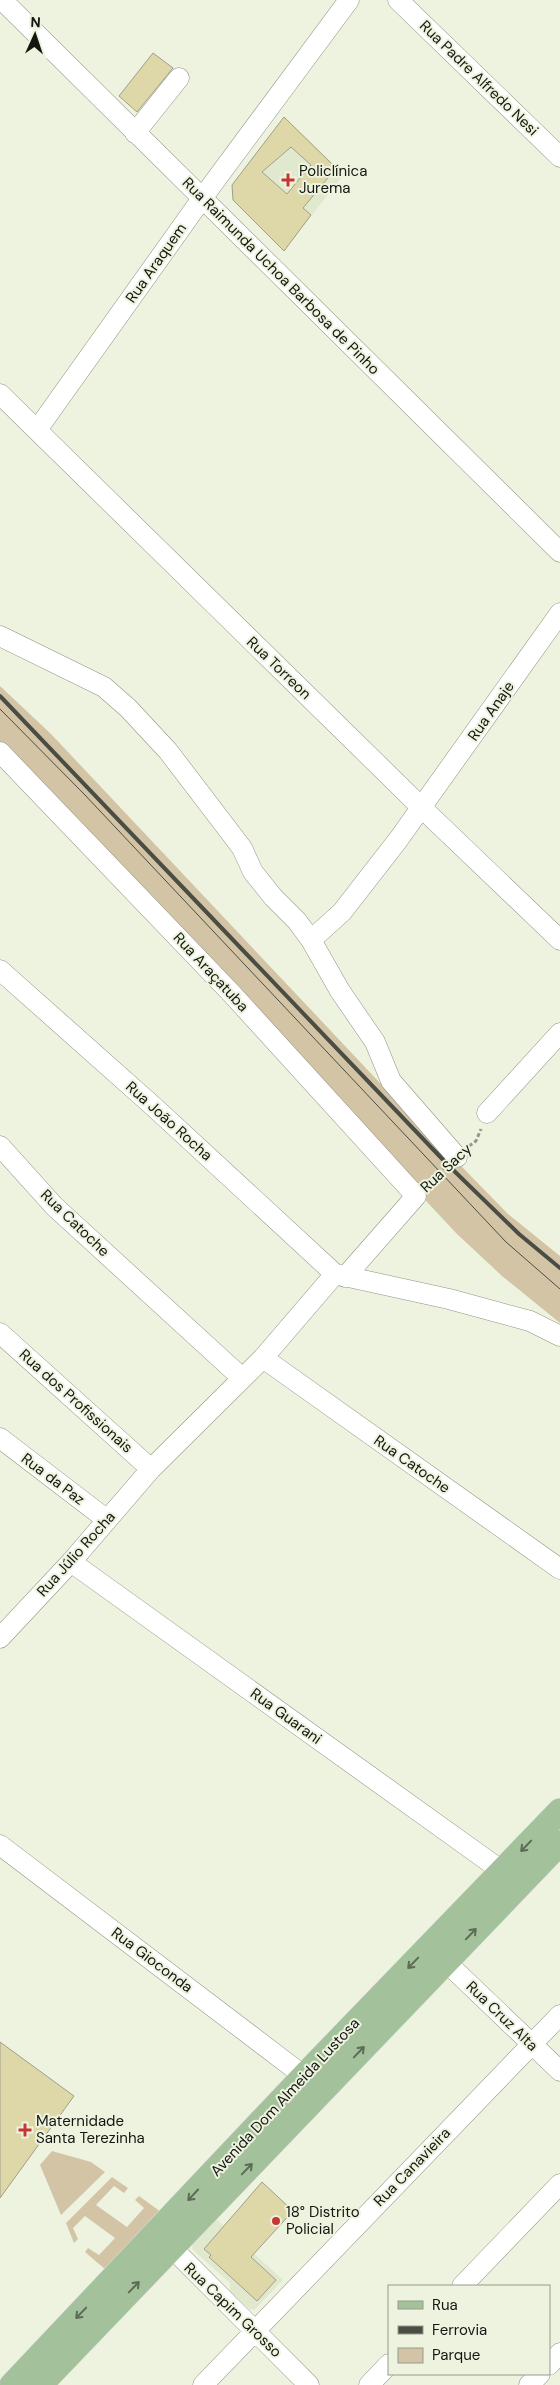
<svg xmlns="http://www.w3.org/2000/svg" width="560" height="2385" font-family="'DM Sans',sans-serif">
<rect width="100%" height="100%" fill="#edf3df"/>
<!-- built -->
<path fill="#e0e8cd" d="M284 117 344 174 284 251 233 200 232 185Z
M215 2218 283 2280 254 2310 249 2309 230 2291V2283L192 2249 193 2243Z"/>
<!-- green -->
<path fill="#d4c4a6" d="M0 686 51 734 379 1082 508 1214 560 1256V1323L502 1276 456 1233 0 744Z
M52 2151 91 2162 105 2172 61 2215 40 2165Z
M112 2177 128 2188 124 2193 114 2186 96 2205 127 2227 144 2208 135 2200 139 2196 161 2212 106 2270 85 2252 88 2248 99 2255 115 2238 85 2216 73 2228 78 2239 74 2243 66 2223Z"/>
<!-- building -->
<path fill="#ded8a9" stroke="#a09e8b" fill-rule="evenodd" d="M153 53 173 68 137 112 119 96Z
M284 117 336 168 303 208 311 215 284 251 233 200 232 185ZM291 147 311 165 287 194 262 172Z
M0 2042 74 2096 0 2198Z
M262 2182 293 2211 251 2257 276 2280 257 2301 209 2257 211 2255 204 2249Z"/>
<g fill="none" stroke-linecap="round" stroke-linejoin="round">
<defs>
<path id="minor" d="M2 0 560 552
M398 0 560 157
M135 133 179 78
M0 394 422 808 560 940
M37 430 203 197 349 0
M0 636 104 687 128 708 168 751 242 848 253 872 273 897 297 921 311 940 340 991 375 1042 391 1081 457 1157
M0 752 232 994 416 1196 345 1277
M311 940 342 912 398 840 560 613
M0 970 153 1106 335 1274 449 1299 530 1321 560 1336
M487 1113 560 1033
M0 1146 55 1207 242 1378
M0 1333 151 1469
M263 1358 560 1569
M0 1438 106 1519
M71 1562 502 1871
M0 1638 71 1562 151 1469 263 1358 335 1274
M0 1845 304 2076
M445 1961 560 2071
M162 2238 309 2385
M462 2286 560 2184
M549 2365 560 2353
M203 2385 560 2015
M369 2385 389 2364
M529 2385 540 2374"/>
<path id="major" d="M12 2385 304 2076 560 1811
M40 2385 560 1843"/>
</defs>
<!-- minor casing -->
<use href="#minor" stroke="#8f9482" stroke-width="21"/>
<!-- major casing -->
<use href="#major" stroke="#dedede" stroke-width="26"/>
<!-- path -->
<path stroke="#939889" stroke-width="3" stroke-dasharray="4 2.5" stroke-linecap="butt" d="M469 1146 476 1141 481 1129
M429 1183 444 1168"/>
<!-- minor -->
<use href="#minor" stroke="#fff" stroke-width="20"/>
<!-- major -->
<use href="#major" stroke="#a3c29b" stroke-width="25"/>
<!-- tram -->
<path stroke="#4a4d44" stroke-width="1" d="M0 709 84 794 506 1242 560 1289"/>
<!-- rail -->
<path stroke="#4a4d44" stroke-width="4" d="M0 696 448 1165 519 1234 560 1268"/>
</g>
<!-- one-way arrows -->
<defs><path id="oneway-shaft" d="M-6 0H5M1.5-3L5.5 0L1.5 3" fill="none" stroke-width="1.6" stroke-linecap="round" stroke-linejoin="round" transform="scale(1.25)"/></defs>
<g stroke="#5c6c56">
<use href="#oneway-shaft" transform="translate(526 1846) rotate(134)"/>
<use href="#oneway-shaft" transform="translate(471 1934) rotate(-46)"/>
<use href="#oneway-shaft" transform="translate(413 1963) rotate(134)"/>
<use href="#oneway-shaft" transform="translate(359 2052) rotate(-46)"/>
<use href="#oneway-shaft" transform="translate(247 2169) rotate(-46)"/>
<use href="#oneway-shaft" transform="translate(193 2195) rotate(133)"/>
<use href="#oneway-shaft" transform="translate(134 2287) rotate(-46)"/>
<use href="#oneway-shaft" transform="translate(81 2313) rotate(134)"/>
</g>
<!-- markers -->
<g fill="#c63734" stroke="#edf3df" stroke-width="2">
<path d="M285.5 172.5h5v5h5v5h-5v5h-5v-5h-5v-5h5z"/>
<path d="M22.5 2122.5h5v5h5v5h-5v5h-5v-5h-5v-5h5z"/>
<circle cx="276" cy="2221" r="5"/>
</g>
<g text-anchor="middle" stroke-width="4" stroke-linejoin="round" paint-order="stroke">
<!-- street labels -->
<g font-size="15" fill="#141610" stroke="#edf3df">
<text transform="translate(479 78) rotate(44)" y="5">Rua Padre Alfredo Nesi</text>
<text transform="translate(156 263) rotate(-55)" y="5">Rua Araquem</text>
<text transform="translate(281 276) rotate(45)" y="5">Rua Raimunda Uchoa Barbosa de Pinho</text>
<text transform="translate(279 668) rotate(44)" y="5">Rua Torreon</text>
<text transform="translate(491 711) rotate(-55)" y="5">Rua Anaje</text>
<text transform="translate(211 972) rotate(47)" y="5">Rua Araçatuba</text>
<text transform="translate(169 1121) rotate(42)" y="5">Rua João Rocha</text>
<text transform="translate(446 1168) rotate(-43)" y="5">Rua Sacy</text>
<text transform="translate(75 1223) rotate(44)" y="5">Rua Catoche</text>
<text transform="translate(76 1401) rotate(42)" y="5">Rua dos Profissionais</text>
<text transform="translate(412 1464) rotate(35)" y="5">Rua Catoche</text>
<text transform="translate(53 1479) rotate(37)" y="5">Rua da Paz</text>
<text transform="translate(76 1554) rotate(-48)" y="5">Rua Júlio Rocha</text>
<text transform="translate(286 1716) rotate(36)" y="5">Rua Guarani</text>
<text transform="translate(152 1960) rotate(37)" y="5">Rua Gioconda</text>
<text transform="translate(502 2016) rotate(44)" y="5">Rua Cruz Alta</text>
<text transform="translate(285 2097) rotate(-47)" y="5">Avenida Dom Almeida Lustosa</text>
<text transform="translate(412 2167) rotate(-46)" y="5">Rua Canavieira</text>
<text transform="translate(233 2310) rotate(44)" y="5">Rua Capim Grosso</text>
</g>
<!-- poi labels -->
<g font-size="15" fill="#141610" stroke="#edf3df" text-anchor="start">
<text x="299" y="176">Policlínica<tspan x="299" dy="17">Jurema</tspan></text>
<text x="36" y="2126">Maternidade<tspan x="36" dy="17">Santa Terezinha</tspan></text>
<text x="286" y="2217">18° Distrito<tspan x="286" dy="17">Policial</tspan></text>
</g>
</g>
<!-- legend -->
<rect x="388" y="2285" width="162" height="90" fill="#edf3df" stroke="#969b8c"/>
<rect x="398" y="2301" width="25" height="8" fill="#a3c29b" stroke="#969b8c"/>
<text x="432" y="2310" font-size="15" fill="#141610">Rua</text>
<rect x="398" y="2326" width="25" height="8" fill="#4a4d44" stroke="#969b8c"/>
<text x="432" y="2335" font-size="15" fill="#141610">Ferrovia</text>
<rect x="398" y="2348" width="25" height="15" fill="#d4c4a6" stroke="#969b8c"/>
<text x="432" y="2360" font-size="15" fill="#141610">Parque</text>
<!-- north arrow -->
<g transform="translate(35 35) rotate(3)" stroke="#edf3df" stroke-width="4" paint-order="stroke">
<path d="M0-4L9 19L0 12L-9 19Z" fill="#141610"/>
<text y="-8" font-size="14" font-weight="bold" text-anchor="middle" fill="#141610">N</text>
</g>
</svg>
